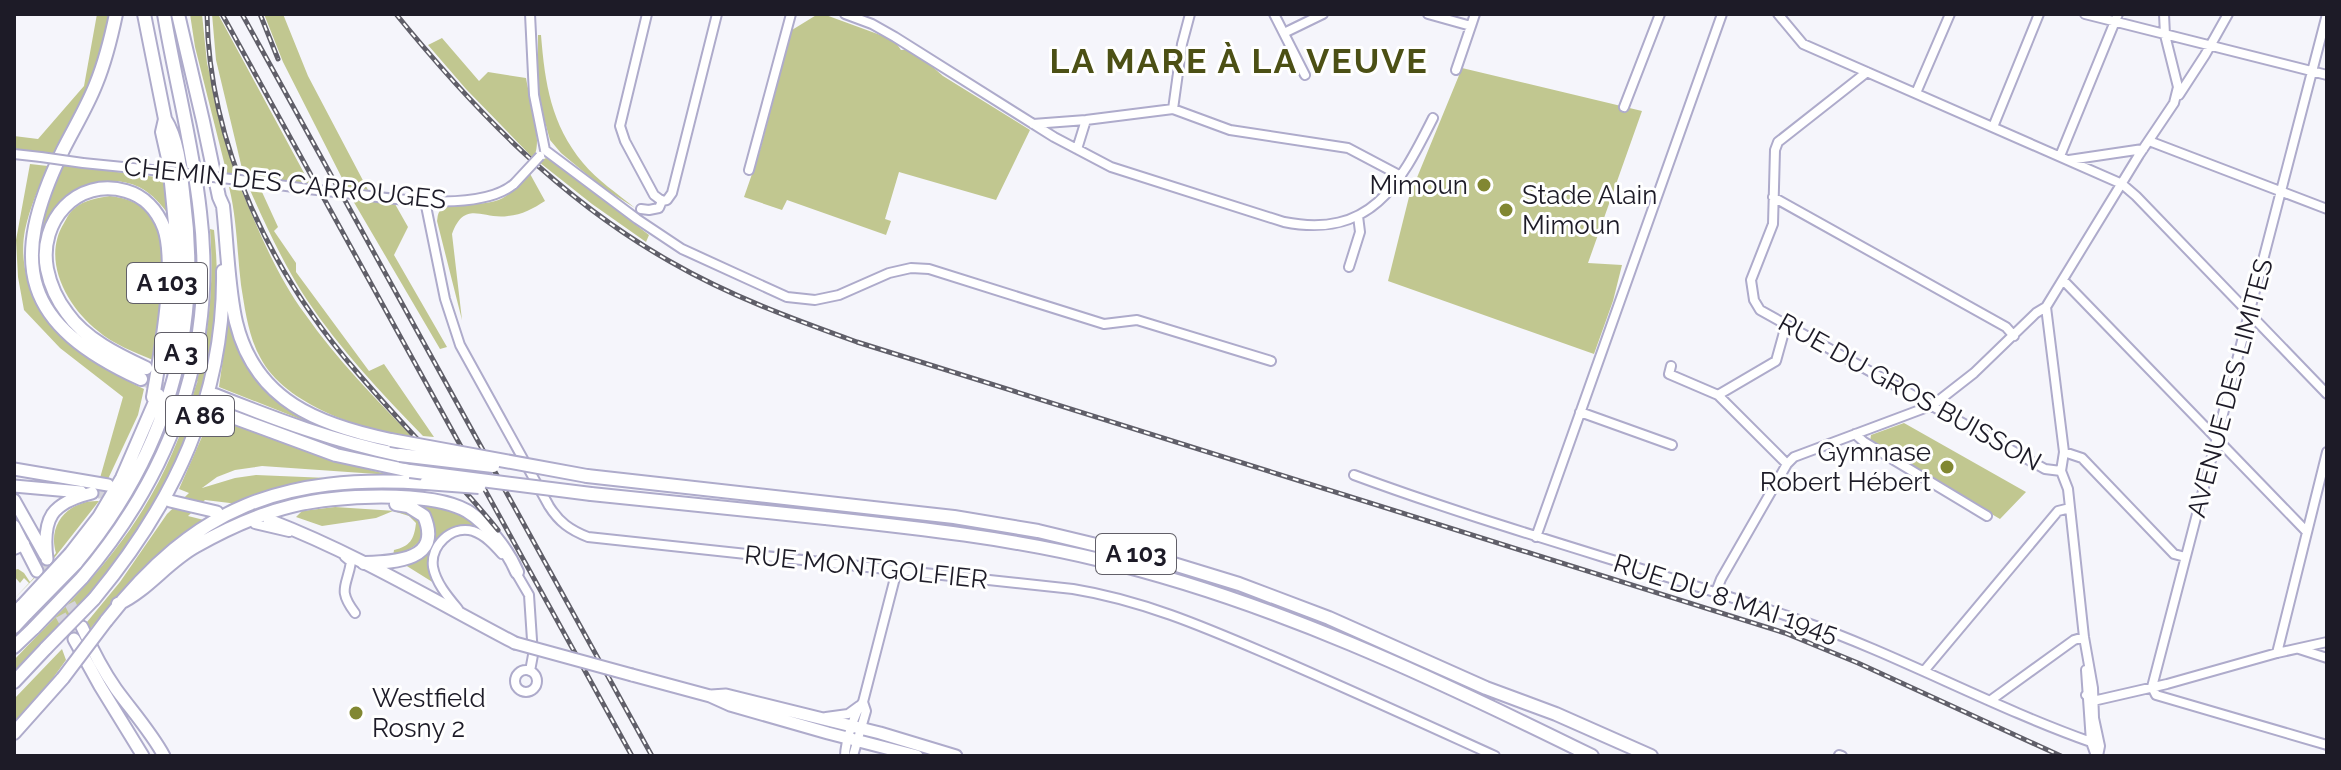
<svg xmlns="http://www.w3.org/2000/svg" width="2341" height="770" font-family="Raleway,sans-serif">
<rect width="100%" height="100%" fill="#f5f5fb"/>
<!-- green -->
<path fill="#c1c790" d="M97 14H110L105 44 88 93 56 154 14 149V136L38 139 84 86Z
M190 14H202L207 63 235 175 227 174 195 47Z
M212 14H218L310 184 244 177 216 60Z
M264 14H283L308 76 368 190 347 188 283 62Z
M818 14H823L894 40 901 50 912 49 943 76 1030 130 996 200 899 172 885 219 891 221 886 235 787 200 782 210 744 197 759 154 792 30Z
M538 35H541C545 84 551 124 583 163 597 180 618 194 635 208L602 187 561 153 550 140 538 97Z
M442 38 479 81 488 72 526 78C529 97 544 143 533 158L466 89 428 45Z
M1462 68 1642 111 1588 263 1622 265 1613 301 1594 354 1388 281 1409 197Z
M546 158 552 160 649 235 646 242 592 204 539 162Z
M30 164 48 166C39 187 30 207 25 230 18 266 32 305 56 332 73 352 119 377 144 389L138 415 108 479 100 478 123 397 60 348 24 310 18 277 16 240Z
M62 165 164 178 170 216C161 205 153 194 139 187 101 169 51 193 43 235 40 249 54 292 57 308L149 372 147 377C94 354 34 313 37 248 38 219 50 191 62 165Z
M529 172 545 201C534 208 522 215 508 216 482 220 465 199 452 234L462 320 437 221C438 216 437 213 442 209 453 200 488 209 506 196 515 190 522 179 529 172Z
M229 187 241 189C259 232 277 276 305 314 337 360 376 399 414 439 364 430 285 406 260 357 248 335 245 309 241 285 237 252 237 219 229 187Z
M250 190 262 192 278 227 274 231 296 263V272L369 371 384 364 434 437 423 436C381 393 340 349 307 300 284 265 267 228 250 190Z
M110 196C127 198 142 203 153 218 171 242 157 330 153 360 134 352 113 344 98 331 67 307 41 260 64 223 67 218 70 211 75 208 84 200 98 198 110 196Z
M352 199 395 204 408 227 394 255 447 347 440 349Z
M210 229 214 230C221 293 216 356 196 417 187 448 170 476 154 505 146 518 138 534 129 547 97 593 53 632 14 673V660C48 624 84 590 114 551 185 461 219 343 210 229Z
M231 300 246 356 303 416 325 429 219 387Z
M212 414C270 439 329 461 391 475L262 466 235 470 217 477 202 488 235 478 256 475 328 478 270 491 238 504 205 500 188 516 204 520C154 550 127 586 90 629L87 622 120 582 167 514 189 493 179 489Z
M1904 423 2026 492 2000 519 1870 442 1871 435Z
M99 501 55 557 14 599 29 583 24 578 20 583 14 576V570L18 569 24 573 30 582 56 553C47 524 69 500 99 501Z
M418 503C439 505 464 511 479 527 470 526 461 525 453 528 431 537 423 564 434 583L402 563 415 561 429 515Z
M335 507 411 512C438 532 417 549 393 556L394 550C410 546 414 540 416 523L409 516 393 511 376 518 322 526 296 517 302 511Z
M62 649 66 660 40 696 14 724V699Z"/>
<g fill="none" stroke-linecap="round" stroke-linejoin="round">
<!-- major-tunnel -->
<path stroke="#d5d4db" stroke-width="11" stroke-dasharray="11 5.5" stroke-linecap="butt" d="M98 493H121
M42 564 53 584
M55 574 80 623
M45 586 71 634"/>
<!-- highway-tunnel -->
<path stroke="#d5d4db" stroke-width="12" stroke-dasharray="12 6" stroke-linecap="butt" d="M151 369 215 395
M141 379 211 409"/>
<defs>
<path id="minor" d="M530 14 534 95 545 150
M647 14 620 126 625 141 654 195 662 201
M845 14 872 24 895 37 1054 137 1111 167 1284 222C1370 239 1399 186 1433 118
M1274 14 1305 75
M1428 14 1471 26 1475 14
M1778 14 1803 44 2122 184 2136 196 2327 394
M2085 14 2327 75
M2327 14 2152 687 2156 695 2327 745
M1284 33 1323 14
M1456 70 1471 26
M1867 72 1778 142 1775 150 1773 224 1751 280 1754 300 1760 310 2045 469 2061 471
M1916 93 1950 14
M2179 95 2205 55 2228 14
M1624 107 1660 14
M1173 109 1182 44 1190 14
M1033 124 1086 120 1173 109 1230 130 1348 148 1401 176
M1993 127 2039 14
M2149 141 2327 209
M1077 149 1086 120
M545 150 637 219 682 249 787 297 815 300 839 295 889 273 911 268 929 269 1104 324 1137 320 1271 361
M14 154 41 157
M2060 156 2118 14
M2069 160 2143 149
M83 163 143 169
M749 170 791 14
M257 182 308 189
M362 195C402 200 482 211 514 184
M1773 197 2006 327 2014 336
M425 201 445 299 460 345 549 506C559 522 570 530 588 537L1073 589C1141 600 1202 626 1265 653 1342 686 1418 721 1495 756
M641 209 649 210 659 208 662 201 667 200 672 193 717 14
M1349 267 1360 232 1358 216
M2063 280 2306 531
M1671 366 1669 374 1718 395 1776 361 1786 325
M1718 395 1787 464
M1580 412 1672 445
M1855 434 1864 442 1987 516
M2064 452 2082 458 2174 554 2185 557
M1354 475C1500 529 1652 569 1799 620 1899 655 1992 707 2091 742
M255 524 289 532
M1536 537 1722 14
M345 557 351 562C347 587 337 589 355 613
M515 571 529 595 533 655 530 671
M1716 592 1721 579 1787 464 1794 457 1933 405 1974 373 2036 313 2046 307
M458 609C448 597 436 583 433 567 430 546 451 525 473 531 485 535 494 545 502 554
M2299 649 2327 658
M2277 653 2327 452
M2086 670 2091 742 2096 756
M515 681a11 11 0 1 1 22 0a11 11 0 1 1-22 0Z
M1924 671 2058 511 2070 508
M2086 695 2093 701 2167 684 2277 653 2327 642
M1991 700 2074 640 2084 637
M826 717 848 714 859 706
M1839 755 1842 756
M845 756C845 743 855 711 863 702L897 570
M853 756 866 711 863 702
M2098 756 2100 746 2094 718 2093 688 2084 637 2068 489 2061 471 2064 452 2046 307 2139 155 2174 103 2178 87 2165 35 2164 14"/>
<path id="major" d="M14 469 108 485
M14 486 81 492
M14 500 45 555
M170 501 217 512
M269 520C355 553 433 600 515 643
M14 526 37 571
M47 559C42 518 51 503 92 493
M82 627C92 649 102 669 116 689 132 711 151 732 164 756
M74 639 100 686 143 756
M632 675 710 696 730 705 828 733 917 756
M711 696 726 695 880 733 956 756"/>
<path id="highway" d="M116 14C111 38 105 62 96 84 87 107 74 128 63 150 7 265 23 325 141 379
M178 14 203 121 219 197 223 206C227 242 228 288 236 322 255 401 319 425 391 440
M165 119 162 132 169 163 177 244 174 321 168 354
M146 368C118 355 85 339 67 313 57 300 50 284 47 269 38 221 77 177 126 191 144 196 157 210 164 228 177 265 160 357 153 397L155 401
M215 395C275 419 336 442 400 455
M211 409 336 455 410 471
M587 476 954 517 1038 531 1167 562 1239 584 1329 618 1486 688 1556 714 1651 756
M591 494C669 502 747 510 825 518 917 528 1010 538 1100 560 1272 601 1434 678 1592 756
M14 548 23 544
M71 553 99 517 122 478 158 395
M76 563C163 458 202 338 184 201 181 175 179 141 165 119L144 14
M364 563C394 562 443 561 424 516L408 506 396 504
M82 578C172 472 217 352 200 212 193 146 175 80 164 14
M94 599C173 504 225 398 223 271
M118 604C148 590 167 562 196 546 226 529 259 514 292 506 334 495 430 490 467 511 487 523 508 551 517 572
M14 614 23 605
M106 621C196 506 282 474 426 483
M14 627 27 613
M14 647 34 628
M14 682 46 648
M14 733 63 678"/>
</defs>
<!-- minor casing -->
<use href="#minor" stroke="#aeabcb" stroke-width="12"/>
<!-- major casing -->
<use href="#major" stroke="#aeabcb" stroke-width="15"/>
<!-- highway casing -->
<use href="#highway" stroke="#aeabcb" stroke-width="16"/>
<!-- minor -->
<use href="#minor" stroke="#fff" stroke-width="8"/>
<!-- major -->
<use href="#major" stroke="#fff" stroke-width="11"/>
<!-- highway -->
<use href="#highway" stroke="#fff" stroke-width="12"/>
<defs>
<path id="rail" d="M207 14C209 146 271 273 356 371 402 425 453 475 498 530
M222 14 632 756
M242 14 652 756
M260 14 278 59
M396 14C475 111 561 200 671 262 730 296 793 319 857 342L1785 633 1858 663 2061 756"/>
</defs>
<!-- rail casing -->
<use href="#rail" stroke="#605f69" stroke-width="5"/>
<!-- rail -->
<use href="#rail" stroke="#fff" stroke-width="2" stroke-dasharray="6" stroke-linecap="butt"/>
<defs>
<path id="minor-bridge" d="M41 157 83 163
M143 169 257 182
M514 184 540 156
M308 189 362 195"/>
<path id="major-bridge" d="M515 643 632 675"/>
<path id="highway-bridge" d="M391 440 587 476
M400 455 493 466
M410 471 591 494
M426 483 479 487
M23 605 71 553
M27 613 76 563
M34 628 82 578
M46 648 94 599
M63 678 106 621"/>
</defs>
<!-- minor-bridge casing -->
<use href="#minor-bridge" stroke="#aeabcb" stroke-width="12" stroke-linecap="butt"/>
<!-- major-bridge casing -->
<use href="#major-bridge" stroke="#aeabcb" stroke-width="15" stroke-linecap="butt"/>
<!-- highway-bridge casing -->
<use href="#highway-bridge" stroke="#aeabcb" stroke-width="16" stroke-linecap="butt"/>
<!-- minor-bridge -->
<use href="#minor-bridge" stroke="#fff" stroke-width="8"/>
<!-- major-bridge -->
<use href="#major-bridge" stroke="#fff" stroke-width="11"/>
<!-- highway-bridge -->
<use href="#highway-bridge" stroke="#fff" stroke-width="12"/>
</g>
<!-- markers -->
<g fill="#818732" stroke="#fff" stroke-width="3">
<circle cx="1484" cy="185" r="8"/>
<circle cx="1506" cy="210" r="8"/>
<circle cx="1947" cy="467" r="8"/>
<circle cx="356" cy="713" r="8"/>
</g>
<g text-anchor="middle" stroke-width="6" stroke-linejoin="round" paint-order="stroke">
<!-- shield labels -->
<g fill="#fff" stroke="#615f68" stroke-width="2">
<rect x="127" y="263" width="80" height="40" rx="6"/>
<rect x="155" y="333" width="52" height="40" rx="6"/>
<rect x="166" y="396" width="68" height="40" rx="6"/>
<rect x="1096" y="534" width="80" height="40" rx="6"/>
</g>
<g font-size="24" font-weight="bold" fill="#1d1b27">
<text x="167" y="291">A 103</text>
<text x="181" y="361">A 3</text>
<text x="200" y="424">A 86</text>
<text x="1136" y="562">A 103</text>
</g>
<!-- street labels -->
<g font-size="26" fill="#1d1b27" stroke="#fff">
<text transform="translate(285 183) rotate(6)" y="9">CHEMIN DES CARROUGES</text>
<text transform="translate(2230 388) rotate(-75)" y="9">AVENUE DES LIMITES</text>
<text transform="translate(1910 392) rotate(29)" y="9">RUE DU GROS BUISSON</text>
<text transform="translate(866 567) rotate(6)" y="9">RUE MONTGOLFIER</text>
<text transform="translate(1726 598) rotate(18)" y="9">RUE DU 8 MAI 1945</text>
</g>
<!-- poi labels -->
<g font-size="26" fill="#1d1b27" stroke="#fff" text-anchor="end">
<text x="1468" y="194">Mimoun</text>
<text x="1522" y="204" text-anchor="start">Stade Alain<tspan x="1522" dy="30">Mimoun</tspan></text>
<text x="1931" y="461">Gymnase<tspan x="1931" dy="30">Robert Hébert</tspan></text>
<text x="372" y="707" text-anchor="start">Westfield<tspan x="372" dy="30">Rosny 2</tspan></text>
</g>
<!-- district labels -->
<g font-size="34" font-weight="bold" letter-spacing="2" fill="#4c5015" stroke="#fff">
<text x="1239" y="73">LA MARE À LA VEUVE</text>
</g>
</g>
<!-- border -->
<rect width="2341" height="770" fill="none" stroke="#1d1b27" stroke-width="32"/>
</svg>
